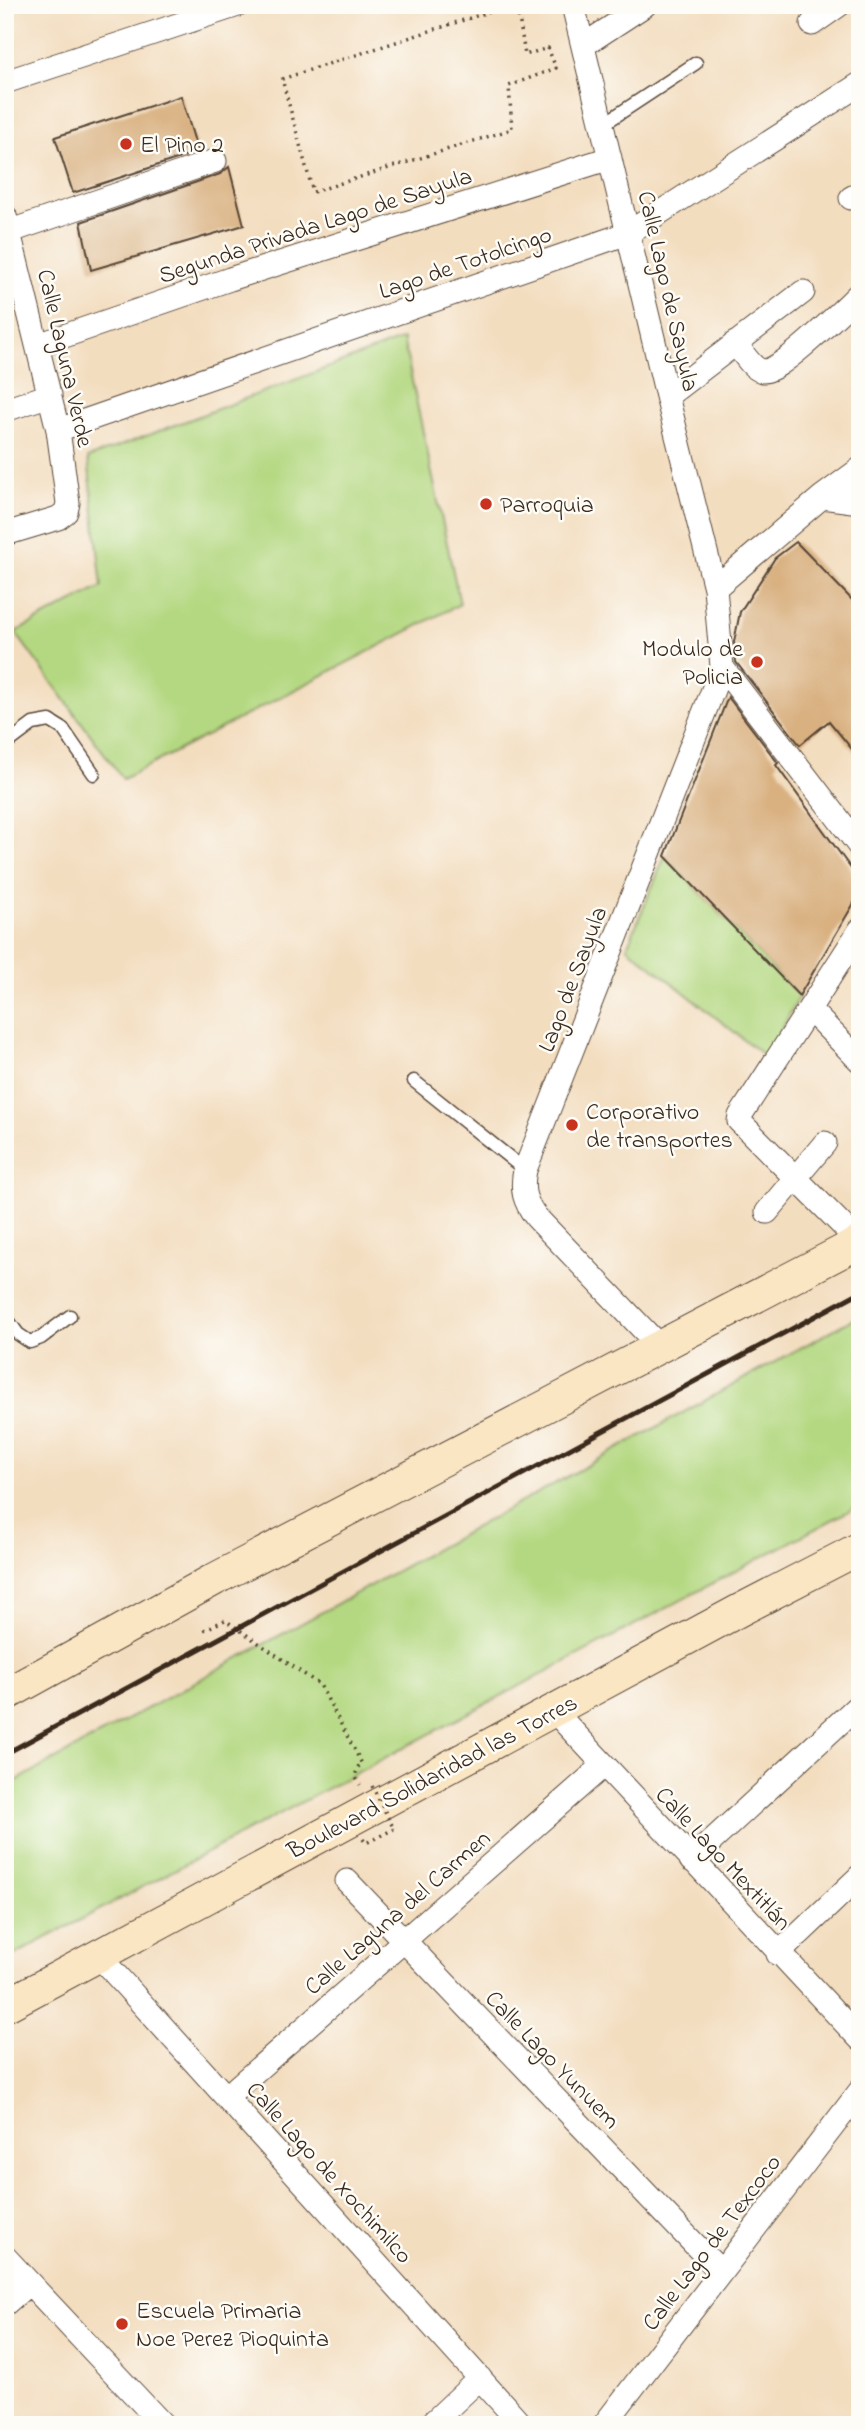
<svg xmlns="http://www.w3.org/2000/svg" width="865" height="2430" font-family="'Indie Flower',sans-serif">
<rect width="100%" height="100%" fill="#fdfcf7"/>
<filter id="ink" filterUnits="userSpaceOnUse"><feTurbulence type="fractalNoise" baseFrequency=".0143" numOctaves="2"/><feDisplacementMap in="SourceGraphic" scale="14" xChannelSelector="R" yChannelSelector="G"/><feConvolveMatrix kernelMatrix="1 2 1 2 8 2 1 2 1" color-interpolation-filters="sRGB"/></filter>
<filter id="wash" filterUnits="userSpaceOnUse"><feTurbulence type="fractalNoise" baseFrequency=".00686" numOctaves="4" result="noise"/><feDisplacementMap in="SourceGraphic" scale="28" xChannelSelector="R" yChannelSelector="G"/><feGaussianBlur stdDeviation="1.57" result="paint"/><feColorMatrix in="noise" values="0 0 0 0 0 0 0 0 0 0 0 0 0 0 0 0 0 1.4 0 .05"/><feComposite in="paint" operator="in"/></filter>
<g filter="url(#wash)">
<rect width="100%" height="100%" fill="#f3ddbf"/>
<!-- green -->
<path fill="#b4d881" stroke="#788150" stroke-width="2" d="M403 339 460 604 123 779 15 632 102 587 88 458Z
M665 856 799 996 767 1058 627 947Z
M860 1315V1505L5 1960V1787Z"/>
<g id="blocks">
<!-- building -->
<path fill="#d9b181" d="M181 96 198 152 73 193 55 137Z
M229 167 244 225 91 270 81 222 220 174Z
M796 542 860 608V759L829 721 800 745 736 662 734 642 740 612 775 558Z
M728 697 778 763 776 765 860 881V893L799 996 665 856Z"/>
</g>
</g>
<g filter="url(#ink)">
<use href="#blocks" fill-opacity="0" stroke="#574536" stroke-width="2"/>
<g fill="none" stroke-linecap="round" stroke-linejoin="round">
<defs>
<path id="service" d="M602 125 696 63
M5 745 33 724 50 721 63 729 94 774
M414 1081 525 1170
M5 1316 18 1334 30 1342 41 1338 70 1316"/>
<path id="minor" d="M573 5 667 396 715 588 722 667 525 1170C521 1190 524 1201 536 1217L660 1347
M812 24 839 5
M584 45 645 5
M5 82 238 5
M851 198 860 193
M5 216 58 430 68 503 66 512 58 518 5 534
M5 233 215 161
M735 343C742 351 751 368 762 371 778 375 845 307 860 293
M38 345 230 279 610 158
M667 396 803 292
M5 410 50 395
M58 430 628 233 860 84
M822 497 860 502
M715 588 822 497 860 469
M722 667 860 847
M809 1009 860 1061
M767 1212 825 1143
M859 1242 739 1121 740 1116 860 930
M553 1710 860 2039
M691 1860 859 1705
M347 1881 721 2272
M778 1954 860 1876
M98 1955 522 2425
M226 2097 603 1766
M5 2257 163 2425
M5 2304 29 2283
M430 2425 480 2378
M604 2425 860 2091"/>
<path id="secondary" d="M5 1695 215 1579 860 1242
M5 2006 740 1610 860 1548"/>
</defs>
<!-- service casing -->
<use href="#service" stroke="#574536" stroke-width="15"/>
<!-- minor casing -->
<use href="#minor" stroke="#574536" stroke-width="25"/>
<!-- secondary casing -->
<use href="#secondary" stroke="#574536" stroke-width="34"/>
<!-- path -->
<path stroke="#574536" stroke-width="3.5" stroke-dasharray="2 5" stroke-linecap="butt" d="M510 5 282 79 313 192 512 129 509 86 556 68 548 48 525 55 517 5
M204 1630 225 1620 320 1685 362 1764 358 1767 355 1776 360 1785
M363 1839 366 1843 394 1829"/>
<!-- service -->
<use href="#service" stroke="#fff" stroke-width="12"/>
<!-- minor -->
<use href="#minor" stroke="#fff" stroke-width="23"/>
<!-- secondary -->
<use href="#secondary" stroke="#fbe6c4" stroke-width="32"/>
<!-- rail -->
<path stroke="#3b2a1e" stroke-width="5" d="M5 1754 860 1292"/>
<!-- path-bridge -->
<path stroke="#574536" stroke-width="3.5" stroke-dasharray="2 5" stroke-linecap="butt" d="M372 1786 394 1829"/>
</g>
</g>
<!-- markers -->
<g fill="#c8321e" stroke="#fdfcf7" stroke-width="2.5">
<circle cx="126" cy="144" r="7"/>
<circle cx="486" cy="504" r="7"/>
<circle cx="757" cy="662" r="7"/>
<circle cx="572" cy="1125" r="7"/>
<circle cx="122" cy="2324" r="7"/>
</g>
<g text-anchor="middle" stroke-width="5" stroke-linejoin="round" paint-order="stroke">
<!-- poi labels -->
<g font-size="24" fill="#3b2a1e" stroke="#fdfcf7" text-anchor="start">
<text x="140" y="152">El Pino 2</text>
<text x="500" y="512">Parroquia</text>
<text x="743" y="656" text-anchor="end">Modulo de<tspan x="743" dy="28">Policia</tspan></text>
<text x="586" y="1119">Corporativo<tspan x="586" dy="28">de transportes</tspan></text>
<text x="136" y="2318">Escuela Primaria<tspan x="136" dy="28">Noe Perez Pioquinta</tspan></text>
</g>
<!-- street labels -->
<g font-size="24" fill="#3b2a1e" stroke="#fdfcf7">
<text transform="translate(315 225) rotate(-18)" y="8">Segunda Privada Lago de Sayula</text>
<text transform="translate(465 262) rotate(-19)" y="8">Lago de Totolcingo</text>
<text transform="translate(669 291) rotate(77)" y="8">Calle Lago de Sayula</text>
<text transform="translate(66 358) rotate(77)" y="8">Calle Laguna Verde</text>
<text transform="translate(572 979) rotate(-69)" y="8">Lago de Sayula</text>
<text transform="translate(432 1776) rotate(-28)" y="8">Boulevard Solidaridad las Torres</text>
<text transform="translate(724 1858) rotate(47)" y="8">Calle Lago Mextitlán</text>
<text transform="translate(397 1912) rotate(-41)" y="8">Calle Laguna del Carmen</text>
<text transform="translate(553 2059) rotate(46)" y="8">Calle Lago Yunuem</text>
<text transform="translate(330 2172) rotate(48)" y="8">Calle Lago de Xochimilco</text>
<text transform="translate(711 2242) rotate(-53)" y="8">Calle Lago de Texcoco</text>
</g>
</g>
<!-- margin -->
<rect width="865" height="2430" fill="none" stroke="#fdfcf7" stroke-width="28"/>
</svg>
